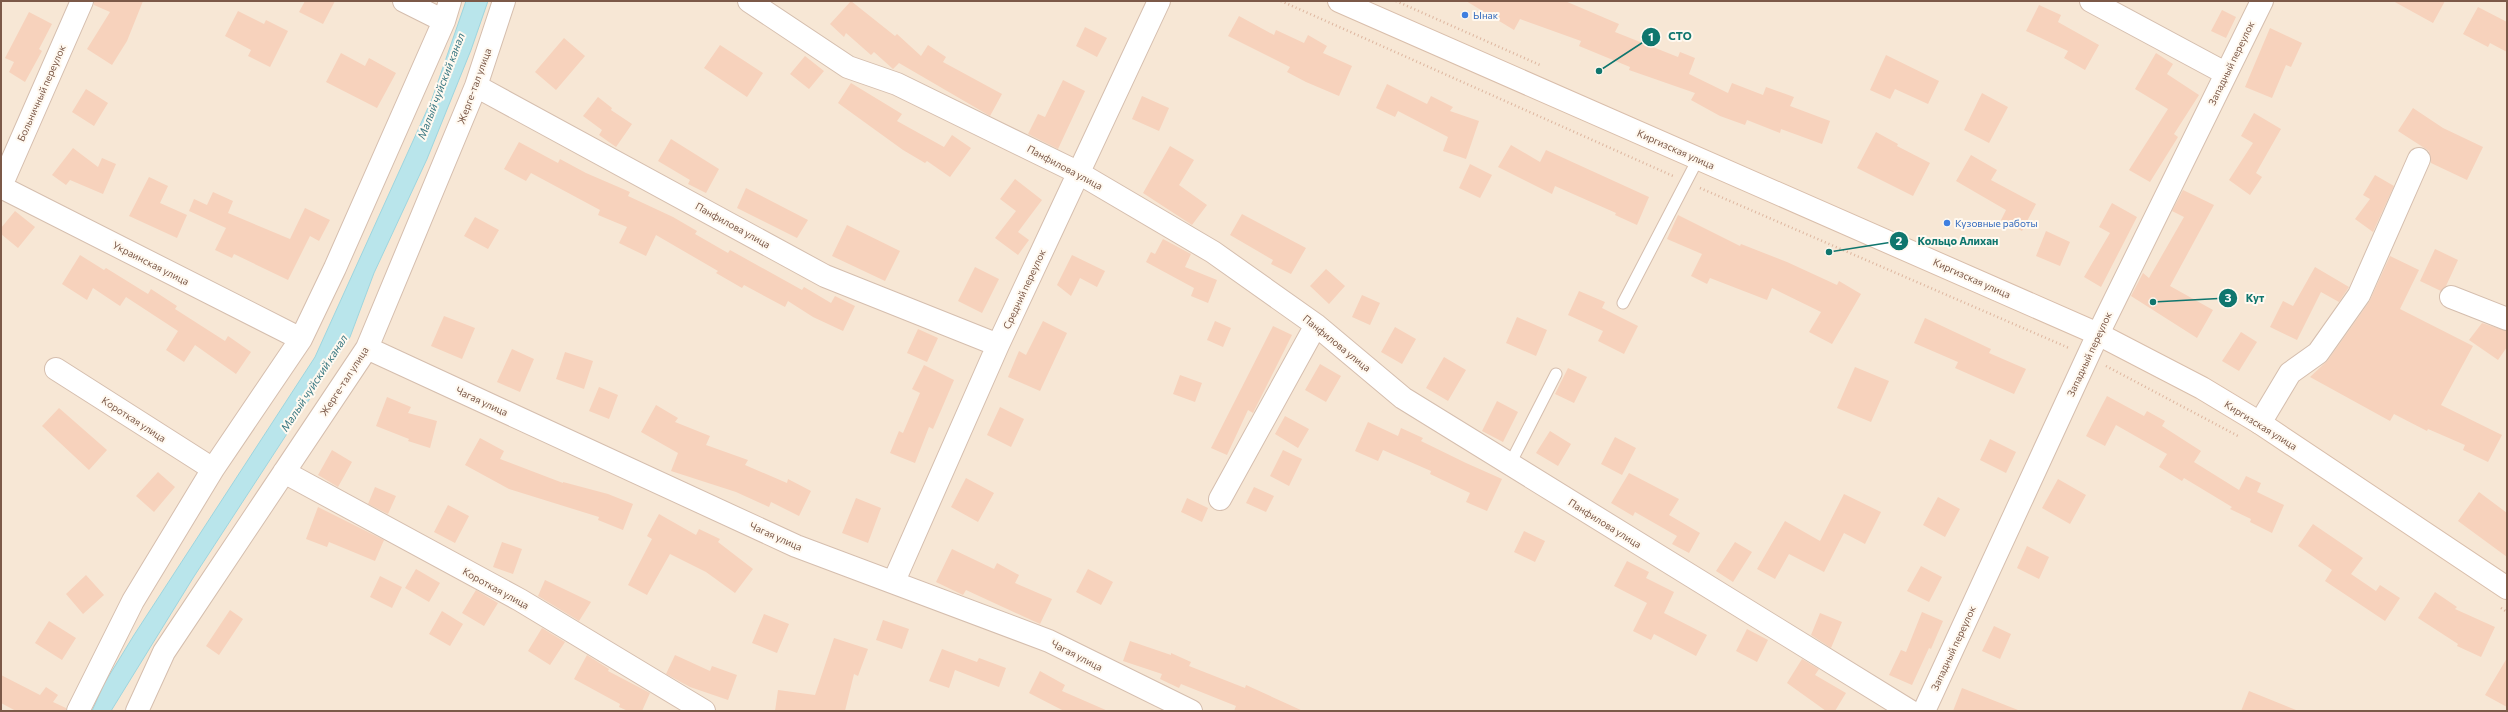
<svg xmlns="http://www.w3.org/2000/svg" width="2508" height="712" font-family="Commissioner,sans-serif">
<rect width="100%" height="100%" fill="#fef5e8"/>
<!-- residential -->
<path fill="#f7e7d5" d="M1 1H2507V711H1Z"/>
<!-- water -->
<path fill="#b9e5eb" stroke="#9ed5de" d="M466 1H488L471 50 427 159 374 273 350 337 193 578 111 711H92L104 684 134 635 315 357 432 99Z"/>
<!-- building -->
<path fill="#f7d2bc" d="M94 1H143L127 41 112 65 87 49 110 12 94 5Z
M305 1H335L323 24 299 12Z
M851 1 895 36 897 34 921 56 928 45 946 57 943 62 1002 94 990 116 899 63 893 69 874 52 871 55 846 33 844 37 830 24Z
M1466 1H1565L1619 24 1615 32 1678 57 1680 52 1695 58 1689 74 1728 93 1732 83 1763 95 1766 87 1794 97 1790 106 1830 121 1822 144 1781 129 1780 133 1747 120 1745 125 1720 116 1691 100 1695 93 1629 70 1630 67 1579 46 1581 41 1520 19 1514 30Z
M2393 1H2445L2433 23Z
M2039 5 2061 15 2058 22 2099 45 2085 70 2064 58 2068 51 2026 31Z
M2478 7 2507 22V52L2490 43 2488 47 2463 34Z
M2222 10 2236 17 2226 38 2211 31Z
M238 11 264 24 266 20 288 31 270 67 248 56 251 50 225 36Z
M29 12 52 24 39 49 42 51 25 82 9 72 14 62 5 58Z
M1239 16 1274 35 1276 30 1304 43 1308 35 1327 46 1323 53 1352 66 1339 96 1306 82 1287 72 1290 67 1228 36Z
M1085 27 1107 38 1097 57 1076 46Z
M2270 28 2302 43 2291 67 2286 65 2272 98 2245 87Z
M564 38 585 56 556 90 535 72Z
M720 45 763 73 747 97 704 68Z
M341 53 365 66 369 58 396 73 377 108 326 82Z
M2156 53 2173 64 2167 74 2199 95 2174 134 2178 137 2150 182 2129 170 2168 109 2135 89Z
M1886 55 1939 81 1928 104 1895 89 1890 99 1870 90Z
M805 56 824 71 809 89 790 74Z
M1063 80 1085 91 1058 149 1028 134 1038 114 1045 117Z
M851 83 902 114 897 121 944 147 952 135 971 148 950 177 927 161 925 163 903 150 838 103Z
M1387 84 1427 104 1431 96 1453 107 1450 111 1479 121 1466 159 1443 151 1448 137 1398 111 1395 117 1376 108Z
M86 89 108 103 94 126 72 112Z
M1982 93 2008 107 1989 143 1964 130Z
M1142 96 1169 108 1159 131 1132 119Z
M598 97 612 108 611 110 632 124 616 147 599 135 602 130 583 116Z
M2413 108 2443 128 2483 147 2467 180 2431 163 2429 151 2398 131Z
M2254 113 2281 129 2256 173 2262 177 2250 195 2229 180 2253 143 2241 136Z
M1876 132 1898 144 1897 146 1930 163 1913 196 1857 168Z
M671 139 719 169 706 193 688 184 690 180 658 161Z
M519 142 558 163 560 159 586 173 630 192 628 196 673 217 697 231 695 234 728 253 730 250 802 290 804 287 831 303 835 296 855 306 843 331 813 317 788 301 785 307 744 285 742 288 716 273 718 271 656 235 646 256 619 243 627 227 598 215 600 210 531 173 526 181 504 169Z
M1511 145 1540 162 1546 150 1649 197 1637 225 1615 215 1616 213 1555 186 1552 194 1498 167Z
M1170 146 1194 160 1179 185 1207 205 1192 225 1143 193Z
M73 148 98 167 102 158 116 164 103 194 70 180 66 185 52 175Z
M1971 155 1997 170 1991 180 2036 204 2022 231 2001 220 2006 210 1956 181Z
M1470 164 1492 175 1480 198 1459 188Z
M2375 175 2394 186 2373 232 2355 219 2370 199 2363 195Z
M149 177 168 186 160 203 187 215 177 238 129 216Z
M1015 179 1042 200 1018 232 1029 240 1018 255 995 238 1016 211 1000 199Z
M746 188 808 220 797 238 737 208Z
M2183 190 2214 205 2170 286 2213 310 2197 338 2131 296 2143 273 2149 278 2184 217 2172 211Z
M213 192 233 201 228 213 290 239 305 208 330 220 319 241 310 236 288 280 234 254 232 258 215 250 226 228 189 211 194 199 207 205Z
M2112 203 2137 217 2101 287 2084 277 2110 233 2099 227Z
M15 211 35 227 18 248 1 234V228Z
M1242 214 1306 248 1291 274 1271 264 1273 260 1230 235Z
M1678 215 1740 246 1741 244 1787 262 1837 285 1839 281 1861 294 1832 344 1809 332 1821 312 1772 288 1767 300 1710 278 1707 284 1691 276 1702 254 1667 239Z
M475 217 499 230 488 249 464 236Z
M847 225 900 251 885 281 832 256Z
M2046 231 2070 242 2060 266 2036 256Z
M1163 239 1191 254 1185 267 1217 280 1208 303 1191 296 1194 288 1146 262 1151 252 1155 254Z
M2435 249 2458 260 2446 286 2441 291 2420 281Z
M80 255 104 270 106 268 148 294 151 289 177 306 175 309 225 341 228 336 251 352 236 374 195 345 184 362 166 350 178 331 126 297 120 306 93 288 87 300 62 284Z
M1072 255 1105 271 1097 287 1080 278 1071 296 1057 285Z
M2390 256 2419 270 2400 309 2473 346 2441 405 2502 435 2488 462 2463 450 2465 445 2428 429 2427 431 2394 414 2390 421 2310 377 2328 360 2369 302Z
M975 267 999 279 982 313 958 301Z
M2315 267 2349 287 2339 302 2321 292 2297 340 2270 327 2283 301 2293 306Z
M1326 269 1345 286 1329 304 1310 286Z
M1579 291 1605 302 1602 308 1638 326 1624 354 1598 341 1603 331 1568 315Z
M1362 295 1380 303 1370 325 1352 317Z
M444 316 475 328 462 359 431 346Z
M1517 317 1547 330 1536 356 1506 343Z
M1925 318 1991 349 1989 353 2026 369 2014 394 1955 368 1958 362 1914 343Z
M1043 321 1067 333 1040 391 1008 377 1019 351 1026 355Z
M1215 321 1231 328 1223 347 1207 340Z
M2482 323 2507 331V347L2498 360 2469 340Z
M1273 326 1292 335 1253 413 1248 410 1227 455 1211 448Z
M1395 327 1416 339 1402 364 1381 352Z
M918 329 938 338 927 362 907 353Z
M2241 332 2257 342 2239 371 2222 361Z
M512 349 534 359 520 392 497 382Z
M565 352 593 361 584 389 556 379Z
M1444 357 1466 370 1448 401 1426 388Z
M1320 364 1341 376 1326 402 1305 390Z
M924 365 954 380 933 429 929 427 915 463 890 453 899 431 903 433 920 393 912 389Z
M1855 367 1889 381 1871 422 1837 408Z
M1568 368 1587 377 1574 403 1555 394Z
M1180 375 1202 383 1195 402 1173 394Z
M599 387 618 395 609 419 589 411Z
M2107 396 2144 416 2147 411 2165 421 2162 426 2201 451 2194 462 2239 490 2246 476 2261 483 2257 492 2284 505 2272 533 2250 522 2251 519 2230 509 2232 507 2184 478 2182 481 2159 467 2167 454 2116 425 2105 446 2086 436Z
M387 397 411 407 408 413 437 421 430 448 408 441 409 439 376 426Z
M1497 401 1518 412 1503 442 1482 431Z
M656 405 678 418 675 422 710 436 706 445 748 460 745 465 787 483 788 479 811 491 799 516 771 502 769 507 736 492 671 471 678 453 641 432Z
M1000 407 1024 419 1011 447 987 435Z
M59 408 107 450 89 470 42 426Z
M1285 416 1309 429 1298 448 1275 434Z
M1368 422 1398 436 1401 428 1423 438 1421 441 1466 463 1502 479 1487 511 1466 502 1470 493 1430 474 1431 471 1383 450 1378 461 1355 451Z
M1550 431 1571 444 1558 466 1536 453Z
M1615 437 1636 448 1622 475 1601 464Z
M480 438 504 451 500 459 563 483V482L608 494 633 504 623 530 598 520 599 517 509 489 465 465Z
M1990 439 2016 452 2006 473 1980 460Z
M332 450 352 462 338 487 318 475Z
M1283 450 1302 459 1289 486 1270 476Z
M158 472 175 487 154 512 136 496Z
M1629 473 1679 499 1669 515 1700 533 1689 553 1672 544 1677 536 1635 512 1633 516 1611 503Z
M966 478 994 493 978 522 951 507Z
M2058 479 2086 495 2070 524 2042 508Z
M375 487 396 496 388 514 368 504Z
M1254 487 1274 496 1266 512 1246 503Z
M2479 492 2507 513V557L2458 521Z
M1844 494 1881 512 1865 544 1844 533 1824 572 1789 554 1775 579 1757 569 1785 521 1820 541Z
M1938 497 1960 509 1945 537 1923 525Z
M856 498 881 508 868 543 842 533Z
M1187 498 1208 508 1202 522 1181 512Z
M448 505 469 516 455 543 434 532Z
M318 507 384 540 375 561 329 542 327 547 306 539Z
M659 514 696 535 699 529 720 539 718 542 753 569 735 593 706 572 670 554 647 595 628 585 652 539 647 536Z
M2313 524 2363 558 2351 574 2376 591 2380 585 2400 598 2385 621 2325 581 2332 570 2298 546Z
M1524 531 1545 541 1535 562 1514 552Z
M502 542 522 549 513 574 493 567Z
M1735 542 1752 552 1733 582 1716 571Z
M2027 546 2049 557 2039 579 2017 568Z
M952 549 994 569 997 563 1019 575 1015 583 1052 599 1040 624 966 590 963 595 936 582Z
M1627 561 1649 572 1646 578 1674 592 1664 613 1707 635 1696 656 1654 634 1651 640 1633 631 1647 603 1614 586Z
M1921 566 1942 577 1929 602 1907 591Z
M416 569 440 583 429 602 405 588Z
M1088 569 1113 582 1101 605 1076 592Z
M86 575 104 595 83 614 66 594Z
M380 576 402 587 392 608 370 597Z
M545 580 591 602 579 621 538 596Z
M476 590 498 603 484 626 462 613Z
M2435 592 2457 607 2455 609 2495 627 2481 657 2457 646 2458 644 2418 618Z
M230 610 243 619 219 655 206 646Z
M442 611 463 624 450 646 429 634Z
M1922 612 1943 621 1931 649 1929 648 1912 685 1889 675 1901 650 1906 652Z
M1820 613 1842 622 1831 648 1811 635Z
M764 614 789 624 777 653 752 643Z
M883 620 909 629 902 649 876 640Z
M49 621 76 638 62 660 35 643Z
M1994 626 2011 634 2000 659 1982 651Z
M542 628 565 642 550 665 528 651Z
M1747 629 1768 640 1757 662 1736 651Z
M834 638 868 649 858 676 854 674 845 711H775L778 690 815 695Z
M1130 641 1171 655V653L1191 662 1189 666 1245 688 1246 685 1303 711H1234L1236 706 1181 684 1179 688 1160 679 1162 674 1123 661Z
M942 649 977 662 979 658 1006 668 999 687 955 670 949 688 929 681Z
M587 655 609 669 608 671 650 693 642 711H628L619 707 620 704 574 679Z
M675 655 710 671 712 666 737 675 728 700 690 687 666 674Z
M2507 658V707L2485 695Z
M1802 659 1819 669 1815 675 1846 693 1835 711H1826L1787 683Z
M1040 671 1065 685 1062 691 1108 711H1064L1029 693Z
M1 675 40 695 46 687 58 695 53 702 66 708V711H16L1 703Z
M1962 688 2018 710V711H1953Z
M2249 691 2296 710V711H2241Z"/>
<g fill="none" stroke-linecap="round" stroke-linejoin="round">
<defs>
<path id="service" d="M1623 303 1698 159
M1510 464 1556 374"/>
<path id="minor" d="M404 1 444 21
M749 1 848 67 897 84 1077 172 1213 252 1316 325 1403 398 1910 711
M2091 1 2225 73
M476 86 825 276 998 345
M1 186 82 1
M1 187 301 339
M2451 297 2507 319
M367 348 796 546 1049 641 1191 711
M56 369 213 469
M2260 423 2290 373 2318 353 2359 295 2419 159
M284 472 520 600 704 711
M1220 499 1316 325
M894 581 998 345 1159 1
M78 711 133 601 213 469 301 339 335 268 444 21 450 1
M137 711 164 652 367 348 476 86 504 1
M1924 711 2098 334 2262 1"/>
<path id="secondary" d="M1339 1 2098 334 2202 388 2260 423 2507 588"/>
</defs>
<!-- service casing -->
<use href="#service" stroke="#d5beae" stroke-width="13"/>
<!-- minor casing -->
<use href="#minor" stroke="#d5beae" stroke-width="24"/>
<!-- secondary casing -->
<use href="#secondary" stroke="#d9beab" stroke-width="24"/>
<!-- path -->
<path stroke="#ddb59e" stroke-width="2.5" stroke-dasharray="1 3" stroke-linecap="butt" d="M1281 1 1673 176
M1396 1 1540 65
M1700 188 2069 348
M2106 366 2238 436
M2501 608 2507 612"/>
<!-- service -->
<use href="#service" stroke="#fff" stroke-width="11"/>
<!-- minor -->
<use href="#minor" stroke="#fff" stroke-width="22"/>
<!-- secondary -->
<use href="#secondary" stroke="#fff" stroke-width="22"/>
</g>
<!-- markers -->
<g fill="#3f7fe0" stroke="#fff9f0" stroke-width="1.5">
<circle cx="1465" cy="15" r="4"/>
<circle cx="1947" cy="223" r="4"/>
</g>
<g text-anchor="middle" stroke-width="4" stroke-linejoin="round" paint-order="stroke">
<!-- shop labels -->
<g font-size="10" fill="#366cbe" stroke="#fff9f0" text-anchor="start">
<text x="1473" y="19">Ынак</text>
<text x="1955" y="227">Кузовные работы</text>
</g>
<!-- street labels -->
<g font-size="10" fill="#7c5948" stroke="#fff9f0">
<text transform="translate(2231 63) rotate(-64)" y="4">Западный переулок</text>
<text transform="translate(474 86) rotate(-70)" y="4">Жерге-тал улица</text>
<text transform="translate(41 93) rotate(-66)" y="4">Больничный переулок</text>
<text transform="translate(1676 149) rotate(24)" y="4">Киргизская улица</text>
<text transform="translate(1065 167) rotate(28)" y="4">Панфилова улица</text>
<text transform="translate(733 225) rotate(29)" y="4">Панфилова улица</text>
<text transform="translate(151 263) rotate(27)" y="4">Украинская улица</text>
<text transform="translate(1972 278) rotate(24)" y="4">Киргизская улица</text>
<text transform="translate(1024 289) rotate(-65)" y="4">Средний переулок</text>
<text transform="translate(1337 343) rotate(39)" y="4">Панфилова улица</text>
<text transform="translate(2089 354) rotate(-65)" y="4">Западный переулок</text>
<text transform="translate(344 381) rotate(-57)" y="4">Жерге-тал улица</text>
<text transform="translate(482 401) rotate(25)" y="4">Чагая улица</text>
<text transform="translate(134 419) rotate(33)" y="4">Короткая улица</text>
<text transform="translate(2261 425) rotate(32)" y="4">Киргизская улица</text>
<text transform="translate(1605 523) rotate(32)" y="4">Панфилова улица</text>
<text transform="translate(776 536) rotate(24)" y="4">Чагая улица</text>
<text transform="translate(496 588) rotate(29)" y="4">Короткая улица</text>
<text transform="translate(1953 648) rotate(-65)" y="4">Западный переулок</text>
<text transform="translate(1077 655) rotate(27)" y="4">Чагая улица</text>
</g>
<!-- water labels -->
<g font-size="11" font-style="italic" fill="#3a7882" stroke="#fff9f0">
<text transform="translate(441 86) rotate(-69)" y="4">Малый чуйский канал</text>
<text transform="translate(314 383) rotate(-57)" y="4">Малый чуйский канал</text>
</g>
</g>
<!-- callouts -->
<path fill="none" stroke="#0f766e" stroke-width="1.5" d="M1599 71L1651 37M1829 252L1899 241M2153 302L2228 298"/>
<g fill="#0f766e" stroke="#fff9f0" stroke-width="1.5">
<circle cx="1599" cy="71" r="4"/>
<circle cx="1829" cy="252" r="4"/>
<circle cx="2153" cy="302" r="4"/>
<circle cx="1651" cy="37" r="10"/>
<circle cx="1899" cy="241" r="10"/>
<circle cx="2228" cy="298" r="10"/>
</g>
<g font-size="12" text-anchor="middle" font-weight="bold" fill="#fff">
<text x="1651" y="41">1</text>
<text x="1899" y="245">2</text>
<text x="2228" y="302">3</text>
</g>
<g font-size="11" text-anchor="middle" font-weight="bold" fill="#0f766e" stroke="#fff9f0" stroke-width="4" stroke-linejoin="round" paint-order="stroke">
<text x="1680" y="40">СТО</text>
<text x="1958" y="245">Кольцо Алихан</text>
<text x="2255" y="302">Кут</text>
</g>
<!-- border -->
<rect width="2508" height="712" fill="none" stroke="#7c5948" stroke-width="4"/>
</svg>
